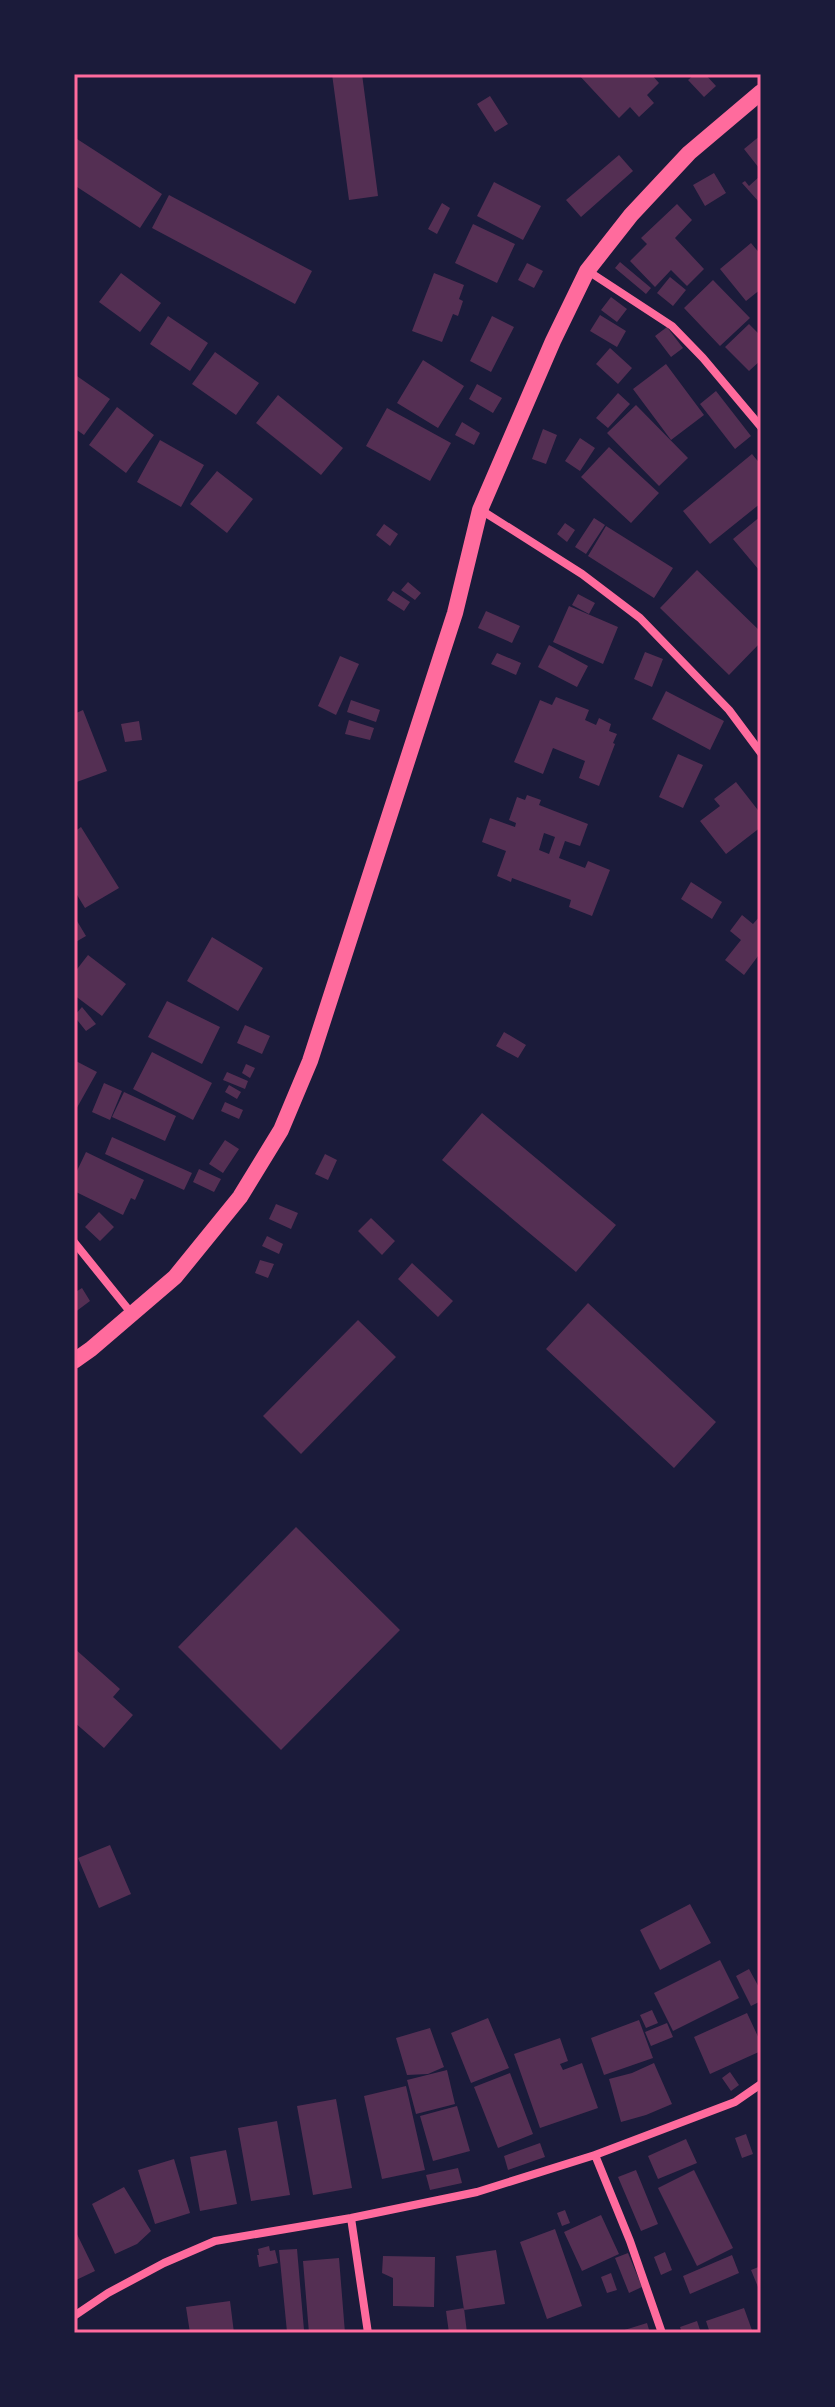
<svg xmlns="http://www.w3.org/2000/svg" width="835" height="2407" font-family="'Space Grotesk',sans-serif">
<rect width="100%" height="100%" fill="#1b1b3a"/>
<!-- building -->
<path fill="#542f53" fill-rule="evenodd" d="M332 74H362L378 196 349 200Z
M578 74H651L659 83 647 95 654 103 639 117 630 107 619 118Z
M695 74H705L716 86 704 97 688 80Z
M490 96 508 124 495 132 477 104Z
M761 135V166L759 168 744 149Z
M74 137 162 194 140 228 74 185Z
M619 155 633 171 581 217 566 200Z
M714 173 726 193 705 206 693 185Z
M760 176 761 200 759 202 742 183 745 181 749 186Z
M494 182 541 206 523 240 477 216Z
M169 195 312 271 295 304 152 228Z
M442 203 450 208 437 234 428 229Z
M677 204 692 220 675 238 704 269 687 286 671 270 655 287 630 261 647 244 641 238Z
M473 224 515 244 497 283 455 263Z
M751 243 761 255V289L746 301 720 269Z
M620 262 651 288 646 294 615 268Z
M527 263 543 271 534 288 518 280Z
M121 273 161 303 140 332 99 302Z
M434 273 464 285 459 299 463 301 458 316 453 314 442 342 412 331Z
M670 277 686 290 673 306 657 293Z
M713 280 750 318 720 346 684 308Z
M611 297 627 309 617 322 601 310Z
M600 315 626 331 617 347 590 331Z
M168 316 208 343 190 371 150 344Z
M492 316 514 327 491 372 470 361Z
M749 324 761 336V360L749 371 725 347Z
M667 327 683 348 671 357 655 336Z
M610 348 632 368 618 384 596 364Z
M215 352 259 383 236 415 192 384Z
M423 360 464 386 438 428 397 403Z
M666 364 704 415 671 440 633 389Z
M74 374 110 399 84 435 74 428Z
M477 384 502 398 493 413 469 399Z
M716 391 751 436 735 449 700 404Z
M618 393 630 404 608 428 596 418Z
M278 395 343 448 321 475 256 423Z
M636 405 688 458 659 486 607 433Z
M117 407 154 435 126 473 89 445Z
M387 408 451 443 430 481 366 446Z
M462 422 480 433 474 445 455 435Z
M543 429 557 435 546 464 532 459Z
M580 438 595 448 580 471 565 461Z
M160 440 204 465 181 507 137 482Z
M609 447 659 493 631 523 581 477Z
M752 454 761 465V503L710 544 683 511Z
M217 471 253 499 227 533 190 504Z
M761 516V568L759 570 733 539Z
M594 518 605 525 586 554 575 547Z
M565 523 575 530 567 542 557 534Z
M384 524 398 534 390 546 376 535Z
M606 526 673 568 654 598 588 556Z
M697 570 761 632V642L729 675 660 608Z
M408 582 421 593 415 600 401 590Z
M393 591 410 602 404 611 387 600Z
M578 594 595 603 589 614 572 605Z
M569 606 618 627 603 664 553 642Z
M486 611 520 626 512 643 478 628Z
M549 645 588 666 577 687 538 667Z
M645 652 663 659 652 687 634 679Z
M497 653 521 663 516 675 491 664Z
M340 656 359 664 336 715 318 706Z
M666 691 724 721 710 750 652 719Z
M556 697 589 710 585 720 596 725 599 718 611 724 609 731 617 734 613 743 615 744 599 786 579 778 585 761 553 748 543 774 514 762 540 700 552 705Z
M351 700 380 710 376 722 347 712Z
M83 710 107 771 74 783V714Z
M349 720 374 728 370 740 345 734Z
M139 721 142 740 125 742 121 724Z
M678 754 703 765 683 808 659 797Z
M736 782 761 814V827L726 854 700 821 720 806 714 799Z
M527 795 541 800 539 805 588 824 580 846 565 841 559 858 585 868 588 861 610 870 592 916 569 907 571 900 512 878 511 882 497 876 506 851 482 842 490 818 515 827 516 823 509 820 517 797 525 800ZM544 833 555 837 549 854 539 850Z
M81 827 119 888 85 908 74 890V832Z
M691 882 722 902 712 919 681 899Z
M742 915 753 924 761 915V952L744 975 725 960 741 940 730 931Z
M74 916 86 936 74 943Z
M212 937 263 968 238 1011 187 981Z
M88 955 126 984 102 1016 74 995V973Z
M167 1001 220 1027 202 1064 148 1037Z
M82 1007 96 1024 86 1031 74 1016Z
M245 1025 270 1036 262 1054 237 1043Z
M504 1032 526 1045 518 1058 496 1046Z
M152 1052 212 1083 193 1120 133 1089Z
M74 1060 97 1072 74 1113Z
M246 1064 255 1068 250 1078 242 1073Z
M227 1072 248 1081 245 1089 223 1080Z
M104 1083 122 1091 110 1120 92 1112Z
M229 1085 241 1092 237 1099 225 1092Z
M124 1092 176 1116 165 1141 112 1117Z
M225 1102 243 1110 239 1119 221 1111Z
M482 1113 616 1225 576 1272 442 1160Z
M112 1137 192 1173 184 1190 105 1154Z
M225 1140 239 1149 223 1173 209 1164Z
M86 1152 144 1180 135 1200 131 1198 123 1215 74 1191V1177Z
M325 1154 337 1160 328 1180 315 1174Z
M199 1169 221 1179 214 1192 193 1182Z
M276 1204 298 1213 291 1229 269 1219Z
M99 1212 114 1227 100 1241 85 1227Z
M371 1218 395 1241 382 1255 358 1231Z
M267 1236 283 1244 279 1254 262 1246Z
M260 1260 274 1264 268 1278 255 1273Z
M412 1263 453 1301 438 1317 398 1279Z
M82 1288 90 1301 74 1313V1293Z
M588 1303 716 1422 674 1468 546 1349Z
M358 1320 396 1357 301 1454 263 1416Z
M296 1527 400 1630 281 1750 178 1647Z
M74 1648 120 1689 113 1697 133 1715 104 1748 74 1722Z
M110 1845 131 1894 99 1908 78 1858Z
M690 1904 711 1943 660 1970 640 1930Z
M720 1960 739 1998 673 2031 654 1993Z
M749 1969 761 1991V2001L751 2006 736 1976Z
M652 2010 658 2023 646 2028 640 2015Z
M747 2013 761 2043V2051L710 2074 694 2037Z
M488 2018 509 2068 471 2083 451 2033Z
M639 2020 653 2058 604 2075 591 2038Z
M667 2023 673 2037 651 2046 645 2032Z
M430 2028 444 2067 428 2074 407 2075 396 2038Z
M560 2038 568 2061 560 2064 563 2070 582 2063 598 2108 540 2128 514 2054Z
M654 2063 672 2104 646 2115 621 2122 609 2079 632 2073Z
M447 2070 455 2104 416 2114 407 2080Z
M730 2072 739 2085 731 2091 722 2078Z
M510 2073 533 2134 498 2148 474 2087Z
M406 2086 425 2170 382 2179 364 2096Z
M336 2099 352 2188 313 2195 297 2106Z
M457 2106 470 2151 433 2161 420 2116Z
M277 2121 290 2195 251 2201 238 2128Z
M746 2134 753 2154 742 2158 735 2138Z
M686 2139 697 2163 658 2179 648 2156Z
M540 2143 545 2157 508 2170 504 2156Z
M226 2150 237 2204 200 2211 190 2157Z
M174 2159 190 2213 155 2224 138 2170Z
M458 2168 462 2183 430 2190 426 2175Z
M636 2170 658 2224 641 2231 618 2177Z
M694 2170 733 2248 697 2266 658 2188Z
M124 2187 151 2231 137 2244 115 2254 92 2204Z
M565 2210 570 2223 562 2226 557 2213Z
M601 2215 619 2254 582 2271 564 2232Z
M74 2228 95 2271 74 2281Z
M555 2229 582 2306 547 2319 520 2242Z
M269 2246 270 2251 275 2250 278 2263 259 2267 257 2255H259L258 2249Z
M297 2249 304 2330 287 2332 279 2250Z
M496 2250 505 2304 464 2310 456 2256Z
M665 2252 672 2270 661 2275 654 2257Z
M628 2253 642 2287 629 2293 615 2258Z
M732 2255 739 2273 690 2294 683 2276Z
M383 2256 435 2257 434 2307 393 2306V2278L382 2273Z
M339 2258 345 2333H309L303 2261Z
M761 2266V2286L758 2287 751 2270Z
M611 2273 617 2290 607 2293 601 2277Z
M230 2301 234 2333H190L186 2307Z
M464 2308 467 2333H449L446 2311Z
M744 2308 753 2333H710L706 2321Z
M697 2321 701 2333H682L680 2327Z
M647 2323 650 2333H618V2332Z"/>
<g fill="none" stroke-linecap="round" stroke-linejoin="round">
<!-- minor -->
<path stroke="#ff6b9d" stroke-width="8" d="M588 271 672 326 703 358 761 427
M481 510 582 574 640 618 729 710 761 753
M74 1242 132 1314
M595 2155 630 2241 662 2333
M351 2218 368 2333
M74 2316 108 2293 164 2263 215 2241 351 2218 477 2192 595 2155 735 2102 761 2084"/>
<!-- secondary -->
<path stroke="#ff6b9d" stroke-width="16" d="M74 1361 91 1349 175 1277 240 1197 281 1130 310 1061 455 613 480 510 553 341 587 271 631 215 689 153 761 92"/>
</g>
<!-- border -->
<rect width="835" height="2407" fill="none" stroke="#1b1b3a" stroke-width="152"/>
<rect x="76" y="76" width="683" height="2255" fill="none" stroke="#ff6b9d" stroke-width="3"/>
</svg>
